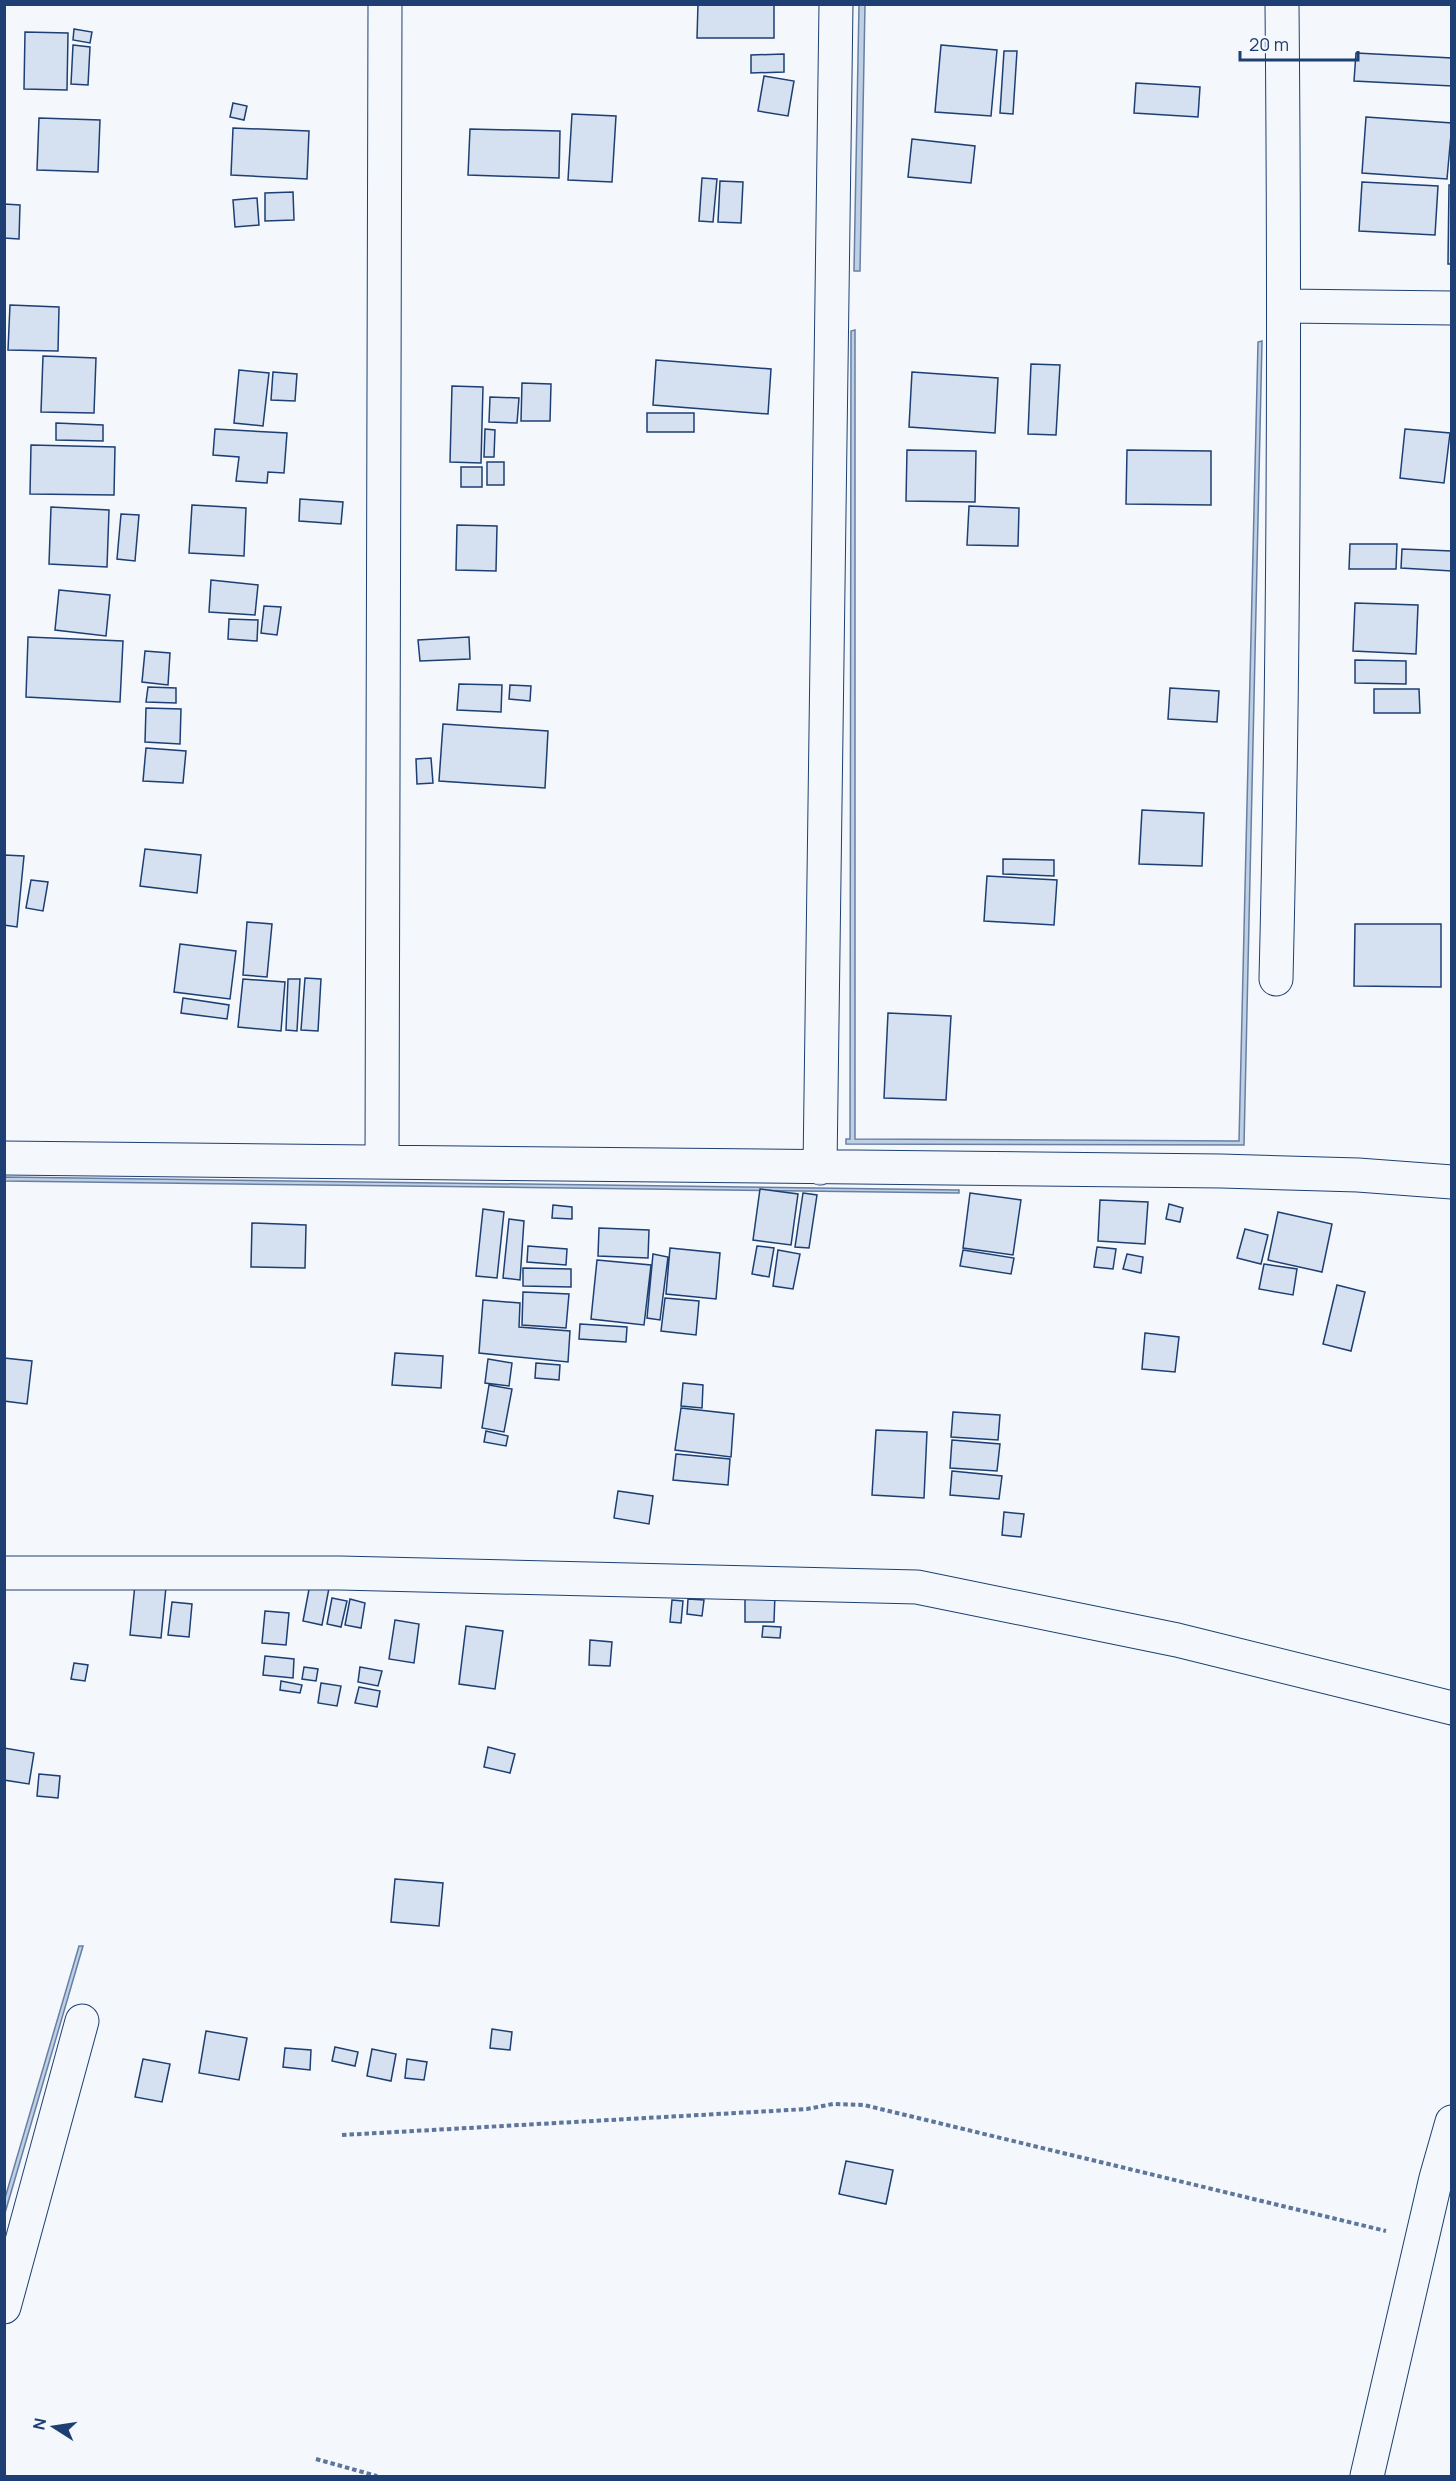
<svg xmlns="http://www.w3.org/2000/svg" width="1456" height="2481" font-family="Manrope,sans-serif">
<rect width="100%" height="100%" fill="#f4f7fb"/>
<!-- water -->
<path fill="#bed0e5" stroke="#687fa3" stroke-width="1.5" d="M865 5 860 271H854L859 5Z
M855 330V1139L1239 1141 1258 342 1262 341 1244 1145 846 1144V1139H850L851 331Z
M5 1177 959 1190V1193L5 1181Z
M79 1946H83L5 2213V2198Z"/>
<!-- building -->
<path fill="#d5e0f0" stroke="#1d3f73" stroke-width="1.5" d="M698 4H774V38H697Z
M74 29 92 32 90 43 73 40Z
M25 32 68 33 67 90 24 89Z
M73 45 90 47 88 85 71 84Z
M941 45 997 50 991 116 935 112Z
M1004 51H1017L1013 114 1000 113Z
M1356 53 1452 58V86L1354 81Z
M784 54V72L751 73V55Z
M764 76 794 81 788 116 758 111Z
M1136 83 1200 87 1198 117 1134 113Z
M233 103 247 106 244 120 230 117Z
M572 114 616 116 612 182 568 180Z
M1366 117 1452 123 1447 179 1362 173Z
M39 118 100 120 98 172 37 170Z
M233 128 309 131 307 179 231 175Z
M470 129 560 131 559 178 468 175Z
M912 139 975 146 971 183 908 177Z
M702 178 717 179 713 222 699 221Z
M720 181 743 182 741 223 718 222Z
M1362 182 1438 186 1435 235 1359 231Z
M1449 185H1452V264H1448Z
M293 192 294 220 265 221V193Z
M257 198 259 225 235 227 233 200Z
M4 204 20 205 19 239 4 238Z
M10 305 59 307 58 351 8 350Z
M43 356 96 358 94 413 41 412Z
M656 360 771 369 768 414 653 405Z
M1031 364 1060 365 1056 435 1028 434Z
M239 370 269 373 263 426 234 423Z
M273 372 297 374 295 401 271 400Z
M912 372 998 378 995 433 909 427Z
M522 383 551 384 550 421H521Z
M452 386 483 387 481 463 450 462Z
M490 397 519 398 517 423 489 422Z
M647 413H694V432H647Z
M56 423 103 425V441L56 440Z
M215 429 287 433 284 473 268 472 267 483 236 481 239 457 213 455Z
M485 429 495 430 494 457H484Z
M1405 429 1450 433 1444 483 1400 478Z
M31 445 115 447 114 495 30 494Z
M907 450 976 451 975 502 906 501Z
M1127 450 1211 451V505L1126 504Z
M487 462H504V485H487Z
M461 467H482V487H461Z
M300 499 343 502 341 524 299 521Z
M192 505 246 508 244 556 189 553Z
M969 506 1019 508 1018 546 967 545Z
M51 507 109 510 107 567 49 564Z
M121 514 139 515 135 561 117 559Z
M457 525 497 526 496 571 456 570Z
M1350 544H1397L1396 569H1349Z
M1402 549 1452 551V571L1401 568Z
M211 580 258 585 255 615 209 612Z
M59 590 110 595 106 636 55 630Z
M1355 603 1418 605 1416 654 1353 651Z
M264 606 281 607 277 635 261 633Z
M229 619 258 620 257 641 228 639Z
M28 637 123 641 120 702 26 697Z
M469 637 470 659 420 661 418 640Z
M145 651 170 653 168 685 142 682Z
M1355 660 1406 661V684L1355 683Z
M459 684 502 685 501 712 457 710Z
M510 685 531 686 530 701 509 699Z
M148 687 176 688V703L146 702Z
M1170 688 1219 691 1217 722 1168 719Z
M1374 689H1419L1420 713H1374Z
M146 708 181 709 180 744 145 742Z
M443 724 548 731 545 788 439 781Z
M146 748 186 751 183 783 143 781Z
M431 758 433 783 417 784 416 759Z
M1142 810 1204 813 1202 866 1139 864Z
M145 849 201 855 197 893 140 886Z
M4 855 24 856 17 927 4 925Z
M1003 859 1054 860V876L1003 874Z
M987 876 1057 880 1054 925 984 921Z
M31 880 48 882 43 911 26 908Z
M247 922 272 924 267 977 243 975Z
M1355 924H1441V987L1354 986Z
M180 944 236 951 230 999 174 992Z
M305 978 321 979 318 1031 301 1030Z
M243 979 285 982 281 1031 238 1027Z
M288 979H300L297 1031 286 1030Z
M183 998 229 1005 227 1019 181 1013Z
M888 1013 951 1016 946 1100 884 1098Z
M760 1189 798 1194 791 1245 753 1240Z
M803 1193 817 1195 809 1248 795 1247Z
M970 1193 1021 1200 1013 1255 963 1248Z
M1100 1200 1148 1202 1145 1244 1098 1241Z
M1169 1204 1183 1208 1180 1222 1166 1219Z
M553 1205 572 1207V1219L552 1218Z
M483 1209 504 1212 497 1278 476 1276Z
M1278 1212 1332 1224 1322 1272 1268 1260Z
M509 1219 524 1221 520 1280 503 1278Z
M252 1223 306 1225 305 1268 251 1267Z
M599 1228 649 1230 648 1258 598 1256Z
M1245 1229 1268 1235 1261 1264 1237 1258Z
M528 1246 567 1249 566 1265 527 1262Z
M757 1246 774 1248 769 1277 752 1274Z
M1097 1247 1116 1249 1113 1269 1094 1267Z
M670 1248 720 1253 716 1299 666 1294Z
M778 1250 800 1254 793 1289 773 1286Z
M963 1250 1014 1258 1011 1274 960 1266Z
M653 1254 668 1257 660 1320 647 1318Z
M1127 1254 1143 1257 1141 1273 1123 1269Z
M597 1260 651 1265 644 1325 591 1319Z
M1264 1264 1297 1269 1293 1295 1259 1289Z
M523 1268 571 1269V1287L523 1286Z
M1337 1285 1365 1292 1351 1351 1323 1344Z
M523 1292 569 1294 566 1328 522 1325Z
M665 1298 699 1301 696 1335 661 1331Z
M483 1300 520 1303 519 1327 570 1331 568 1362 479 1353Z
M580 1324 627 1327 626 1342 579 1339Z
M1145 1333 1179 1337 1175 1372 1142 1369Z
M395 1353 443 1356 441 1388 392 1385Z
M4 1358 32 1361 27 1404 4 1401Z
M488 1359 512 1363 509 1386 485 1383Z
M536 1363 560 1365 559 1380 535 1378Z
M683 1383 703 1385 702 1408 681 1406Z
M489 1385 512 1389 504 1432 482 1428Z
M681 1408 734 1414 731 1457 675 1450Z
M953 1412 1000 1415 998 1440 951 1437Z
M876 1430 927 1432 924 1498 872 1495Z
M486 1431 508 1436 506 1446 484 1442Z
M952 1440 1000 1444 997 1471 950 1468Z
M676 1454 730 1459 728 1485 673 1480Z
M952 1471 1002 1476 999 1499 950 1495Z
M618 1491 653 1496 649 1524 614 1518Z
M1004 1512 1024 1514 1021 1537 1002 1535Z
M135 1584 166 1587 161 1638 130 1635Z
M310 1584 329 1588 322 1625 303 1621Z
M745 1594H775L774 1622H745Z
M332 1598 347 1601 341 1627 327 1624Z
M350 1599 365 1603 361 1628 345 1625Z
M688 1599 704 1600 702 1616 687 1614Z
M672 1600 683 1601 681 1623 670 1622Z
M172 1602 192 1604 189 1637 168 1635Z
M265 1611 289 1613 286 1645 262 1643Z
M395 1620 419 1624 414 1663 389 1659Z
M466 1626 503 1631 495 1689 459 1684Z
M763 1626 781 1627 780 1638 762 1637Z
M590 1640 612 1642 610 1666 589 1665Z
M265 1656 294 1659 293 1678 263 1675Z
M74 1663 88 1665 85 1681 71 1679Z
M304 1667 318 1669 316 1681 302 1679Z
M360 1667 382 1671 378 1686 358 1682Z
M281 1681 302 1685 300 1693 280 1690Z
M321 1683 341 1686 337 1706 318 1703Z
M359 1687 380 1691 377 1707 355 1703Z
M488 1747 515 1754 510 1773 484 1767Z
M4 1748 34 1753 29 1784 4 1780Z
M39 1774 60 1776 58 1798 37 1796Z
M395 1879 443 1883 439 1926 391 1922Z
M492 2029 512 2032 510 2050 490 2048Z
M206 2031 247 2038 239 2080 199 2073Z
M335 2047 358 2052 355 2066 332 2061Z
M285 2048 311 2050 310 2070 283 2067Z
M372 2049 396 2054 391 2081 367 2076Z
M143 2059 170 2064 162 2102 135 2097Z
M407 2059 427 2062 424 2080 405 2078Z
M846 2161 893 2170 886 2204 839 2194Z"/>
<g fill="none" stroke-linecap="round" stroke-linejoin="round">
<defs>
<path id="minor" d="M1285 306 1452 308
M1276 979C1284 654 1285 329 1282 4
M4 1158 1221 1171 1358 1175 1452 1182
M382 1161 385 4
M820 1168 836 4
M4 1573H340L917 1587 1177 1640 1452 1708
M4 2307 82 2021
M1367 2476 1436 2178 1452 2122"/>
</defs>
<!-- minor casing -->
<use href="#minor" stroke="#1d3f73" stroke-width="35"/>
<!-- path -->
<path stroke="#5e769c" stroke-width="4" stroke-dasharray="4.5 3" stroke-linecap="butt" d="M342 2135 807 2109 833 2104 864 2105 1386 2231
M316 2459 377 2476"/>
<!-- minor -->
<use href="#minor" stroke="#f4f7fb" stroke-width="33"/>
</g>
<!-- border -->
<rect width="1456" height="2481" fill="none" stroke="#1d3f73" stroke-width="12"/>
<!-- north arrow -->
<g transform="translate(54 2427) rotate(282)" stroke="#f4f7fb" stroke-width="4.5" paint-order="stroke">
<path d="M0-4.5L10 22L0 15L-10 22Z" fill="#1d3f73"/>
<text y="-9" font-size="16" font-weight="bold" text-anchor="middle" fill="#1d3f73">N</text>
</g>
<!-- scale -->
<path d="M1240 51v9h118v-9" fill="none" stroke="#1d3f73" stroke-width="3"/>
<text x="1249" y="51" font-size="18" fill="#1d3f73" stroke="#f4f7fb" stroke-width="4.5" paint-order="stroke">20 m</text>
</svg>
